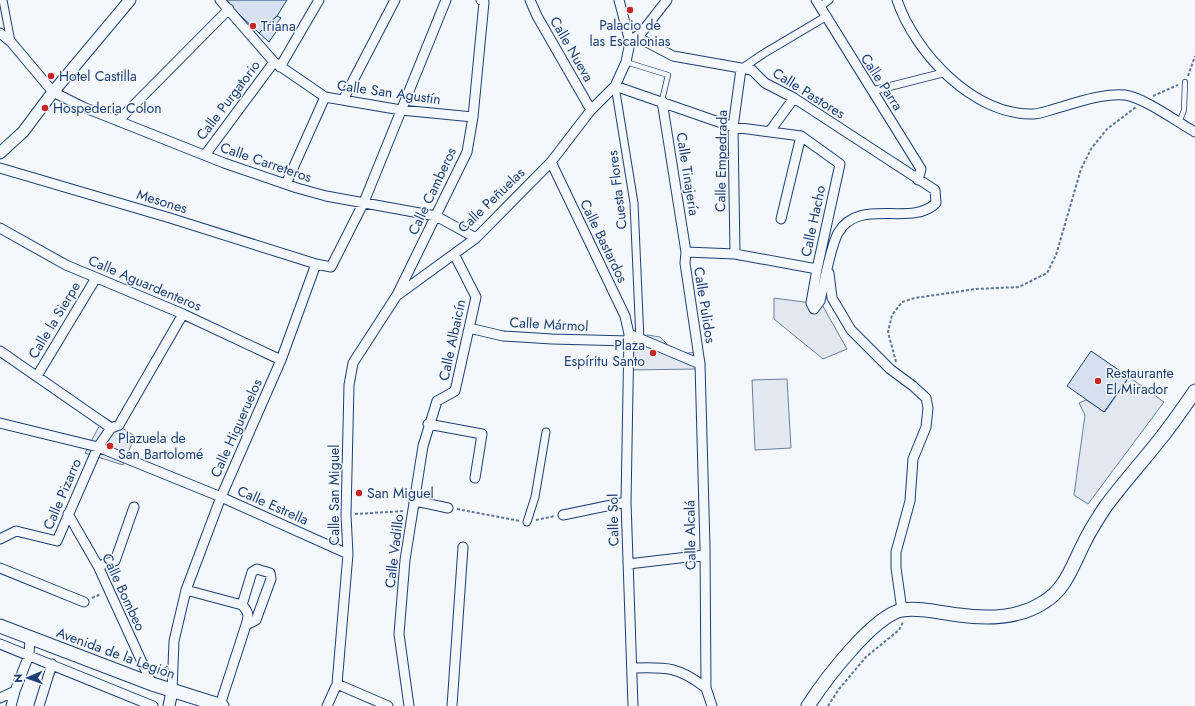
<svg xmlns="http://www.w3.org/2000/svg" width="1195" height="706" font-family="Jost,sans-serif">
<rect width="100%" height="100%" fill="#f4f7fb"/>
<!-- green -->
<path fill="#e3e9f0" stroke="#687fa3" d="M787 379 791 448 755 450 752 380Z"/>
<!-- parking -->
<path fill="#e3e8f0" stroke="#687fa3" d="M774 298 811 303 820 301 847 349 823 359 774 319Z
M648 335 660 337 671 348 682 354 695 352 699 369 625 370 624 338Z
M1129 377 1164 402 1088 504 1074 495 1085 415 1079 403 1086 400 1105 412Z
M104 417 135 436 123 465 85 453Z"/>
<!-- building -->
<path fill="#d5e0f0" stroke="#1d3f73" d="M224 0H287L277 16 259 33Z
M277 16 281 18 276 24 280 26 269 42 259 33Z
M1091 351 1129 377 1104 412 1067 386Z"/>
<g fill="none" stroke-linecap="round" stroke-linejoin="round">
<defs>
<path id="service" d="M626 62 668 75 663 96
M1179 123 1184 110 1185 82"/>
<path id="pedestrian" d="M3 0 11 42
M821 6 829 0
M741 69 763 54 827 16
M615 86 634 203 640 340
M872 91 943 73
M527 522 535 497 546 432"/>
<path id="minor" d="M220 0 274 62 325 97 401 110 473 117
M530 0 537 16 591 110
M619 0 630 42
M816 0 921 169 918 180
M897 0C915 53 973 115 1033 114 1040 114 1047 111 1054 109 1075 103 1103 93 1125 95 1145 98 1177 122 1195 132
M0 33 11 42 53 92 83 107 224 163 297 188 326 196 436 216 476 238
M637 37 673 56 752 70 765 83 794 98 935 190 936 203C911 228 859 196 838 233 830 248 824 284 820 301L814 309 811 303 817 269
M280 67 319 0
M615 86 733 127 801 136 840 164 817 269 735 254 686 252
M343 100 395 0
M662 101 686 252 685 263 700 364 705 547 706 688 712 706
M118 121 229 9
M770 131 794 98
M205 155 274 62
M551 162 625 316 629 334 626 502 633 706
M0 168 170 218 316 264
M286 184 325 97
M781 219 801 136
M0 228 66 265 183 314 281 360
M735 254 733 127 741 69
M829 273 832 298 851 330 890 369 913 386 926 398 928 408 926 427 913 459 910 501 896 552V568L902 610
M399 294 476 238 551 162 591 110 615 86 626 62 630 42 642 32 667 0
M469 328 503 336 552 339 629 341
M629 334 700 364
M0 351 111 428
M37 376 96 278
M0 423 98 447 221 497 348 554
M428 424 482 434 475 478
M111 428 119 425 183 314
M415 501 448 508
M68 514 98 566 152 684
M563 515 626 502
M0 539 16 531 57 541 98 447 111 428
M628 564 705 555
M98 566 115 561 134 507
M0 568 84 602
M186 590 242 605C249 612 249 616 246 625
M0 644 153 706
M632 668C666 667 678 666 706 688
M337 684 388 706
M172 691 174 641 186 590 221 497 281 360 316 264 331 267 364 202 446 0
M0 698 15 691 29 655 30 639
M220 705 246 625 256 620 271 579 270 573 257 569 252 572 242 605
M11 706 15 691
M39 706 52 664
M327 706 337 684 348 554 346 515 349 385 353 363 397 295 467 152 473 117 484 2 481 0
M409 706 399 634 405 560 423 446 437 401 455 391 476 297 454 254
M452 706 463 547"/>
<path id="tertiary" d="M0 153 23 132 53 92 130 0
M169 706 172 691"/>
<path id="secondary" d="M0 626 152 684 222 706
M808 706C824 681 873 616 902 610 920 607 941 613 959 615 987 619 1020 618 1044 602 1066 589 1073 564 1084 543 1090 530 1098 518 1106 506 1123 483 1143 461 1161 438 1173 423 1184 407 1195 391"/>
</defs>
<!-- service casing -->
<use href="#service" stroke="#1d3f73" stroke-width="6"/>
<!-- pedestrian casing -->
<use href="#pedestrian" stroke="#1d3f73" stroke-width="9"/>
<!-- minor casing -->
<use href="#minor" stroke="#1d3f73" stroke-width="11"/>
<!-- tertiary casing -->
<use href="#tertiary" stroke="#1d3f73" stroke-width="13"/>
<!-- secondary casing -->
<use href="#secondary" stroke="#1d3f73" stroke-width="15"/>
<!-- path -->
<path stroke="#5e769c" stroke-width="2" stroke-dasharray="3 2" stroke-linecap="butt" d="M1188 76 1195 56
M1153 96 1178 85
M896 362 888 332 892 315 902 302 915 298 976 289 1019 287 1047 273 1056 255 1081 169 1091 149 1107 129 1136 107
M457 509 520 521
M355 514 405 511
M536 520 555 516
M92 598 101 594
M828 706 839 689 866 657 899 630 903 622"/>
<!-- service -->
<use href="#service" stroke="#f4f7fb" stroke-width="4.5"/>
<!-- pedestrian -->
<use href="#pedestrian" stroke="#f4f7fb" stroke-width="7"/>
<!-- minor -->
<use href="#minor" stroke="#f4f7fb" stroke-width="9"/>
<!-- tertiary -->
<use href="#tertiary" stroke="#f4f7fb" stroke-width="11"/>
<!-- secondary -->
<use href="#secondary" stroke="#f4f7fb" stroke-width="13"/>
</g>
<!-- markers -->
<g fill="#c62828" stroke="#f4f7fb" stroke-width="1.5">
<circle cx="630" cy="10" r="4"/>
<circle cx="253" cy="26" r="4"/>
<circle cx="51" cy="76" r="4"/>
<circle cx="45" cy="108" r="4"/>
<circle cx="653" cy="353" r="4"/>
<circle cx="1098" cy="381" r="4"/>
<circle cx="110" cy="446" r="4"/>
<circle cx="359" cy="493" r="4"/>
</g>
<g text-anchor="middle" stroke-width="3" stroke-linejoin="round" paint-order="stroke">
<!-- poi labels -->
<g font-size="14" fill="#1d3f73" stroke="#f4f7fb" text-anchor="start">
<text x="630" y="30" text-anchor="middle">Palacio de<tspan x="630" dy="16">las Escalonias</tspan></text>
<text x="261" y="31">Triana</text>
<text x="59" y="81">Hotel Castilla</text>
<text x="53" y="113">Hospederia Colon</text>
<text x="645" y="350" text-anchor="end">Plaza<tspan x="645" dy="16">Espíritu Santo</tspan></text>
<text x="1106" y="378">Restaurante<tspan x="1106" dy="16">El Mirador</tspan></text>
<text x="118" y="443">Plazuela de<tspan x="118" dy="16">San Bartolomé</tspan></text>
<text x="367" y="498">San Miguel</text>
</g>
<!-- street labels -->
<g font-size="14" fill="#1d3f73" stroke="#f4f7fb">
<text transform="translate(572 49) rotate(60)" y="5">Calle Nueva</text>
<text transform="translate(882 82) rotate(57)" y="5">Calle Parra</text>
<text transform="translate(389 92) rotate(8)" y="5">Calle San Agustín</text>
<text transform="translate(809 93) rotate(32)" y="5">Calle Pastores</text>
<text transform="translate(228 100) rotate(-53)" y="5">Calle Purgatorio</text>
<text transform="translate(721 161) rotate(-89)" y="5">Calle Empedrada</text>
<text transform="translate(266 162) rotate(19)" y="5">Calle Carreteros</text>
<text transform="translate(688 174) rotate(81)" y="5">Calle Tinajería</text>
<text transform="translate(617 190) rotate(-97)" y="5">Cuesta Flores</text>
<text transform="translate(432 191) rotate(-65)" y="5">Calle Camberos</text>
<text transform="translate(491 200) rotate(-44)" y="5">Calle Peñuelas</text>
<text transform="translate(162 201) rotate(17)" y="5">Mesones</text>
<text transform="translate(813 221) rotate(-78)" y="5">Calle Hacho</text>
<text transform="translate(604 241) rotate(64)" y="5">Calle Bastardos</text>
<text transform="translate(145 283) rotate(23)" y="5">Calle Aguardenteros</text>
<text transform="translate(705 305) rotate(81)" y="5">Calle Pulidos</text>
<text transform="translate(54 320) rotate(-59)" y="5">Calle la Sierpe</text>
<text transform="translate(549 324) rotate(3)" y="5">Calle Mármol</text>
<text transform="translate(452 340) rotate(-78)" y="5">Calle Albaicín</text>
<text transform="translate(236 428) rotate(-66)" y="5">Calle Higueruelos</text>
<text transform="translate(62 494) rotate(-67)" y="5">Calle Pizarro</text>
<text transform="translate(334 495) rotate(-90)" y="5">Calle San Miguel</text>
<text transform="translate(273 505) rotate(24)" y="5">Calle Estrella</text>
<text transform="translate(613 520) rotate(-91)" y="5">Calle Sol</text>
<text transform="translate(690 535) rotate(-91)" y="5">Calle Alcalá</text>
<text transform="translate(394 551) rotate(-83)" y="5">Calle Vadillo</text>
<text transform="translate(124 592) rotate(65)" y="5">Calle Bombeo</text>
<text transform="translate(116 653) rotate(20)" y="5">Avenida de la Legión</text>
</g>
</g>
<!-- north arrow -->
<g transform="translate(28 678) rotate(268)" stroke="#f4f7fb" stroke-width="3" paint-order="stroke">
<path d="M0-3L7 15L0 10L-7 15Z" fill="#1d3f73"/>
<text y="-6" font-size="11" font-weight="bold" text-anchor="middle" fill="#1d3f73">N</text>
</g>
</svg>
